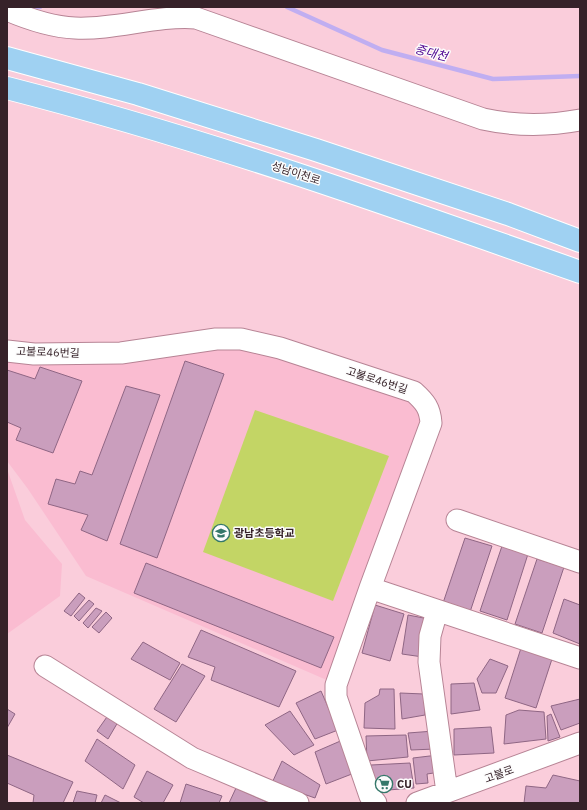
<svg xmlns="http://www.w3.org/2000/svg" width="587" height="810" font-family="'IBM Plex Sans','Noto Sans KR',sans-serif">
<rect width="100%" height="100%" fill="#facddb"/>
<!-- built -->
<path fill="#fabcd1" d="M226 347 266 351 404 396 416 408 423 429 329 681 86 576 28 489 7 461V361Z
M7 469 25 520 62 564 60 596 7 634Z"/>
<!-- green -->
<path fill="#c3d565" d="M255 410 389 456 333 601 203 552Z"/>
<g fill="none" stroke-linecap="round" stroke-linejoin="round">
<!-- stream -->
<path stroke="#c0aef1" stroke-width="4.5" d="M36 7H40
M287 7 382 50 493 79 580 76"/>
</g>
<!-- building -->
<path fill="#ca9ebd" stroke="#8f6684" d="M185 361 224 374 157 558 120 544Z
M40 367 82 381 53 453 16 440 21 428 7 422V370L35 379Z
M126 386 160 395 107 541 81 530 88 515 48 504 56 479 75 484 80 471 92 475Z
M465 538 492 546 470 612 443 603Z
M502 546 528 554 507 620 480 611Z
M537 559 564 567 542 633 515 624Z
M146 563 334 637 321 668 134 593Z
M79 593 85 598 71 616 64 611Z
M564 599 580 605V644L553 633Z
M89 600 94 604 79 621 74 616Z
M375 605 404 614 390 661 362 653Z
M96 608 102 611 88 628 83 623Z
M106 612 112 618 99 633 92 627Z
M408 615 429 619 423 657 402 654Z
M201 630 296 671 279 707 211 680 215 667 188 657Z
M143 642 180 663 170 680 131 659Z
M521 648 552 659 536 708 505 698Z
M490 659 508 666 496 693H482L477 679Z
M182 664 205 676 176 722 154 709Z
M474 683 480 710 451 714V684Z
M380 689H394L395 729 364 728 365 703 379 695Z
M321 691 338 730 315 739 296 703Z
M400 693 424 694 425 715 402 719Z
M580 699V723L561 730 551 706Z
M7 709 15 714 7 728Z
M519 710 544 712 546 739 504 744 506 715Z
M290 711 314 745 294 755 265 725Z
M109 714 118 722 108 739 97 731Z
M551 714 560 737 548 741 547 716Z
M491 727 494 753 454 755V729Z
M434 731 435 749 411 750 408 733Z
M406 735 408 757 367 761 366 736Z
M97 739 135 765 123 789 85 761Z
M345 739 357 772 326 784 315 752Z
M7 755 73 782 63 803H33L34 795 7 783Z
M438 755 440 772 427 774 428 783 416 784 413 758Z
M282 761 320 785 315 798 272 783Z
M410 763 414 788 375 791 371 765Z
M147 771 173 785 163 803H144L134 797Z
M553 775 580 781V803H524L526 786 546 788Z
M186 784 222 796 219 803H180Z
M236 788 269 803H229Z
M77 791 97 795 95 803H73Z
M105 795 121 803H101Z"/>
<g fill="none" stroke-linecap="round" stroke-linejoin="round">
<defs>
<path id="minor" d="M7 10C28 19 52 27 75 28 116 30 155 15 196 18L483 119C515 126 548 126 580 120
M7 351 34 354 121 353 216 339H241L280 348 414 392C425 402 430 408 431 423L370 588 580 658
M457 520 580 562
M370 588 336 685V697L370 796 376 803
M437 611 430 636 429 662 447 792
M45 666 192 758 298 803
M417 803 580 743"/>
<path id="highway" d="M7 58 138 94 316 150 508 214 580 241
M7 88C202 138 391 205 580 272"/>
</defs>
<!-- minor casing -->
<use href="#minor" stroke="#b78495" stroke-width="23"/>
<!-- highway casing -->
<use href="#highway" stroke="#fff" stroke-width="24"/>
<!-- minor -->
<use href="#minor" stroke="#fff" stroke-width="21"/>
<!-- highway -->
<use href="#highway" stroke="#9fd1f2" stroke-width="22"/>
</g>
<!-- icons -->
<defs>
<symbol id="school-ring" viewBox="-11 -11 22 22"><circle r="9.5" fill="#fcfcfc" stroke="#35786a" stroke-width="1.5"/><path d="M0-5L7-2L0 1L-7-2ZM-4 1L0 2.5L4 1V4Q0 6-4 4Z" fill="#35786a"/></symbol>
<symbol id="supermarket-ring" viewBox="-11 -11 22 22"><circle r="9.5" fill="#fcfcfc" stroke="#35786a" stroke-width="1.5"/><path d="M-6-5.5h2.5l.6 2H6L4.5 2H-2.5L-4.4-4H-6ZM-1.5 3.2a1.3 1.3 0 1 0 .1 0ZM3 3.2a1.3 1.3 0 1 0 .1 0Z" fill="#35786a"/></symbol>
</defs>
<g fill-rule="evenodd">
<use href="#school-ring" x="211" y="523" width="20" height="20"/>
<use href="#supermarket-ring" x="374" y="774" width="20" height="20"/>
</g>
<g text-anchor="middle" stroke-width="3" stroke-linejoin="round" paint-order="stroke">
<!-- street labels -->
<g font-size="11" fill="#362229" stroke="#fcfcfc">
<text transform="translate(296 173) rotate(18)" y="4">성남이천로</text>
<text transform="translate(48 352) rotate(2)" y="4">고불로46번길</text>
<text transform="translate(377 380) rotate(18)" y="4">고불로46번길</text>
<text transform="translate(499 774) rotate(-20)" y="4">고불로</text>
</g>
<!-- poi labels -->
<g font-size="11" font-weight="bold" fill="#362229" stroke="#fcfcfc" text-anchor="start">
<text x="234" y="537">광남초등학교</text>
<text x="397" y="788">CU</text>
</g>
<!-- water labels -->
<g font-size="12" font-style="italic" fill="#4b018f" stroke="#fcfcfc">
<text transform="translate(431 53) rotate(14)" y="4">중대천</text>
</g>
</g>
<!-- border -->
<rect width="587" height="810" fill="none" stroke="#362229" stroke-width="16"/>
</svg>
